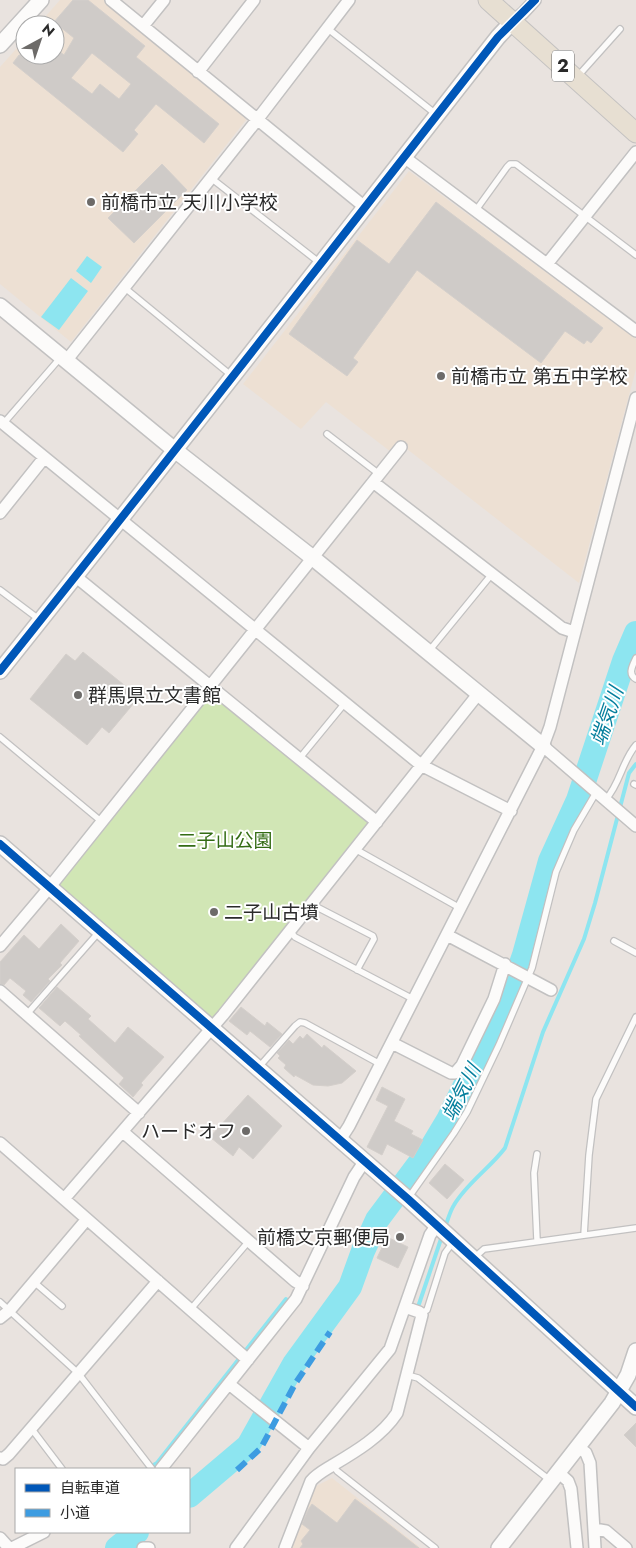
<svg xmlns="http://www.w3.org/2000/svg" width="636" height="1548" font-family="Jost,'Noto Sans JP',sans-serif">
<rect width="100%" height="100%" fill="#e9e3df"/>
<!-- education -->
<path fill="#ede0d3" d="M60 0H106L244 113 246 120 71 342 0 284V67L25 39V55H55V25H38Z
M409 171 636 339V369L579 583 398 442 391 452 326 402 301 429 243 384Z
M332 1478 421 1548H287L314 1487Z"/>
<!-- green -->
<path fill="#d1e6b5" d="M209 685 377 822 212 1029 49 888Z"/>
<!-- water -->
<path fill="#8de5f0" d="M87 256 102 267 91 283 76 271Z
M71 278 88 291 59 330 41 317Z"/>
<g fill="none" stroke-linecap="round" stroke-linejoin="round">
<!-- stream -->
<path stroke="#8de5f0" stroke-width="4" d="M445 1227C448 1220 450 1211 454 1205 467 1183 490 1168 505 1148L543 1032 584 939 595 903 629 773 636 764
M419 1304 442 1236
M147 1469 157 1463 286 1299"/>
<!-- river -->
<path stroke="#8de5f0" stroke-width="24" d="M189 1496 248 1446 294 1364 350 1287 363 1251 377 1220 433 1145 448 1120 512 989 524 955 550 861 578 800 624 661 636 633
M117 1548 137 1532"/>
</g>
<!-- building -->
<path fill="#cfcbc8" stroke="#d4cfcb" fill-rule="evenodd" d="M73 0H88L145 46 136 57 219 124 204 143 156 104 134 130 138 134 123 152 13 63 19 55H55V48L64 55 74 38 54 22ZM92 53 131 84 119 99 100 84 92 94 71 78Z
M162 164 187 190 134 243 108 218Z
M436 202 603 328 591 343 587 340 584 344 565 331 541 363 417 270 353 358 358 362 347 376 289 334 357 240 389 264Z
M83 652 139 697 109 733 102 727 87 745 30 699 66 654 75 661Z
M61 924 79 941 60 963 62 965 48 979 50 981 31 1002 23 995 26 991 10 978 4 985 0 984V962L24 935 39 949Z
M57 987 91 1016 88 1019 115 1043 128 1027 164 1057 141 1083 143 1085 133 1097 119 1084 124 1078 79 1036 81 1035 65 1021 60 1026 39 1008Z
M241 1007 265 1026 267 1022 282 1034 270 1047 250 1031 247 1035 229 1021Z
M307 1034 322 1048 324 1045 356 1071 342 1083 328 1086 313 1085 295 1075 294 1077 284 1068 286 1065 278 1058 280 1056 277 1053 289 1040 293 1044 300 1036 303 1039Z
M382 1087 405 1099 394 1121 413 1131 411 1134 423 1140 413 1158 387 1144 382 1155 367 1147 388 1106 376 1100Z
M248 1095 282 1126 253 1159 239 1147 233 1156 210 1137Z
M445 1164 464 1180 447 1199 429 1183Z
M387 1237 408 1247 398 1268 377 1258Z
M636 1423V1447L624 1435Z
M355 1499 387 1523 419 1548H300L303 1544 301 1541 310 1530 302 1524 308 1510 312 1504 337 1523Z"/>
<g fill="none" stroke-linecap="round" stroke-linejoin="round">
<defs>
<path id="service" d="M327 28 437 115
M578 76 620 29
M211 178 320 263
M476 210 507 167 510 164H516L636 255
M125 288 232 376
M3 424 61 357
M327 434 379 474
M0 590 40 620
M429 651 492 574
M636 658C633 665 627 674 636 679
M0 737 102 822
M299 759 345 703
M634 784 636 785
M606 799C620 784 622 761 636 745
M355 849 460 908
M311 904 373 936 374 939 357 970
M290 931 295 937 413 999
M614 941 636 953
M27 1014 99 932
M259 1067 295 1026 300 1022 305 1023 380 1064
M537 1154 534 1173 537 1240
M409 1197 454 1133 467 1112 499 1045 532 968 556 872 574 830 597 791
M584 1235 589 1155 596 1099 636 1017
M474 1258 484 1249 636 1228
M34 1282 62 1306
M0 1302 78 1373 152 1469
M190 1310 249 1241
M421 1313 427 1310 445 1253 453 1242
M407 1375 418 1378 551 1481
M31 1428 62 1469
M333 1465 337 1471 435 1548"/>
<path id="minor" d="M111 0 366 208
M512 22 523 13 535 0
M143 26 164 0
M198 72 254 0
M404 157 636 331
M547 264 636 152
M66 361 257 120 349 0
M0 421 421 765 511 811
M373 482 562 628 574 632
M0 513 44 458
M75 576 377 822
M543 746 636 826
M447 935 551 990
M0 946 49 888 401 447
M0 991 139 1113
M392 1043 451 1073H455L462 1065 494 999 505 964
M123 1132 295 1281 303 1286
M340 1140 349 1126 543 746 550 727 636 398
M0 1143 248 1360
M64 1199 223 1015 479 693
M0 1318 10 1310 87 1219
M229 1384 309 1448
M578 1447 586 1453 590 1463 595 1548
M0 1458 3 1459 9 1454 158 1281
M161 1469 296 1299 354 1177 364 1162
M558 1472 568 1481 571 1489 577 1548
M594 1529 606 1531 626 1548
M0 1538 9 1548
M12 1548 44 1532
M143 1548H149
M236 1548 309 1448 390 1349 430 1235 437 1225
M285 1548 311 1481C317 1474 325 1470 333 1465 355 1452 382 1436 397 1413L422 1315 419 1312 405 1307"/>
<path id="tertiary" d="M0 45 41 0
M0 306 176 451 313 558 543 746
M0 671C168 461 332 249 498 37L512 22
M0 844 408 1199 636 1407
M499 1548 612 1403 628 1375 636 1351"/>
<path id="primary" d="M488 0 636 133"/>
</defs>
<!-- service casing -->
<use href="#service" stroke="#c2c1c1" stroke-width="8"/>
<!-- minor casing -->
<use href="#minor" stroke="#c2c1c1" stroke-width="14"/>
<!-- tertiary casing -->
<use href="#tertiary" stroke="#c2c1c1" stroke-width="18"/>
<!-- primary casing -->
<use href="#primary" stroke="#c4c2c1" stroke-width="21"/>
<!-- service -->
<use href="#service" stroke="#fcfbfa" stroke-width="5.5"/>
<!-- minor -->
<use href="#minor" stroke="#fcfbfa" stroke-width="11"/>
<!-- tertiary -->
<use href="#tertiary" stroke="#fcfbfa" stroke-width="15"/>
<!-- primary -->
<use href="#primary" stroke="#e7dfd2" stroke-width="19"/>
<!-- quiet -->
<path stroke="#3d9ce1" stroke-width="6" stroke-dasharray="12 6" stroke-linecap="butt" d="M237 1470 261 1448 295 1384 330 1332"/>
<defs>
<path id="cycleway" d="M0 671C168 461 332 249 498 37L535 0
M0 844 408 1199 636 1407"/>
</defs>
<!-- cycleway casing -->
<use href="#cycleway" stroke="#fff" stroke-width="11"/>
<!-- cycleway -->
<use href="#cycleway" stroke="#0057b8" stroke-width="8"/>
</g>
<!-- markers -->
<g fill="#6d6b69" stroke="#fff" stroke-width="2">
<circle cx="91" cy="202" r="5"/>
<circle cx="441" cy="376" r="5"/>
<circle cx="78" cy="695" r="5"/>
<circle cx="214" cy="912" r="5"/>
<circle cx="246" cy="1131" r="5"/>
<circle cx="400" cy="1237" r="5"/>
</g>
<g text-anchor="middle" stroke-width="4" stroke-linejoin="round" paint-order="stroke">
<!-- shield labels -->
<rect fill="#fff" stroke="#6a6a6a" stroke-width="1" x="552" y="50.5" width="22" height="31" rx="4"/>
<g font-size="18" font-weight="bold" fill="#2a2a2a">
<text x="563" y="72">2</text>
</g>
<!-- poi labels -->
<g font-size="19" fill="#2a2a2a" stroke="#fff" text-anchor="start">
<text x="101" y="209">前橋市立 天川小学校</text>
<text x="451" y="383">前橋市立 第五中学校</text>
<text x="88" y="702">群馬県立文書館</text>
<text x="224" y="919">二子山古墳</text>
<text x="236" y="1138" text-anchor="end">ハードオフ</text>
<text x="390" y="1244" text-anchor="end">前橋文京郵便局</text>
</g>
<!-- park labels -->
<g font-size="19" fill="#346c15" stroke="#fff">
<text x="225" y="847">二子山公園</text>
</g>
<!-- water labels -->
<g font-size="20" font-style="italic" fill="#057f9d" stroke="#fff">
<text transform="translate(607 716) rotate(-71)" y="7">端気川</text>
<text transform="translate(461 1092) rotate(-63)" y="7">端気川</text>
</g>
</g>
<!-- legend -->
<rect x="15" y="1468" width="175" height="65" fill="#ffffff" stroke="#aaaaaa"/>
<rect x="25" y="1484" width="25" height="8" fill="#0057b8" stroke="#aaaaaa"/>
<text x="60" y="1493" font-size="15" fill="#2a2a2a">自転車道</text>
<rect x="25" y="1509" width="25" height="8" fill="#3d9ce1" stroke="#aaaaaa"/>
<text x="60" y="1518" font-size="15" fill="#2a2a2a">小道</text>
<!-- north arrow -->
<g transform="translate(40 40) rotate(40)"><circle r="24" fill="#ffffff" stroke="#aaaaaa"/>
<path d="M0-4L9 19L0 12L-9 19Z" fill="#6d6b69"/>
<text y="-8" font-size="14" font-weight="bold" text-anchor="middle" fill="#2a2a2a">N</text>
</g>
</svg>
